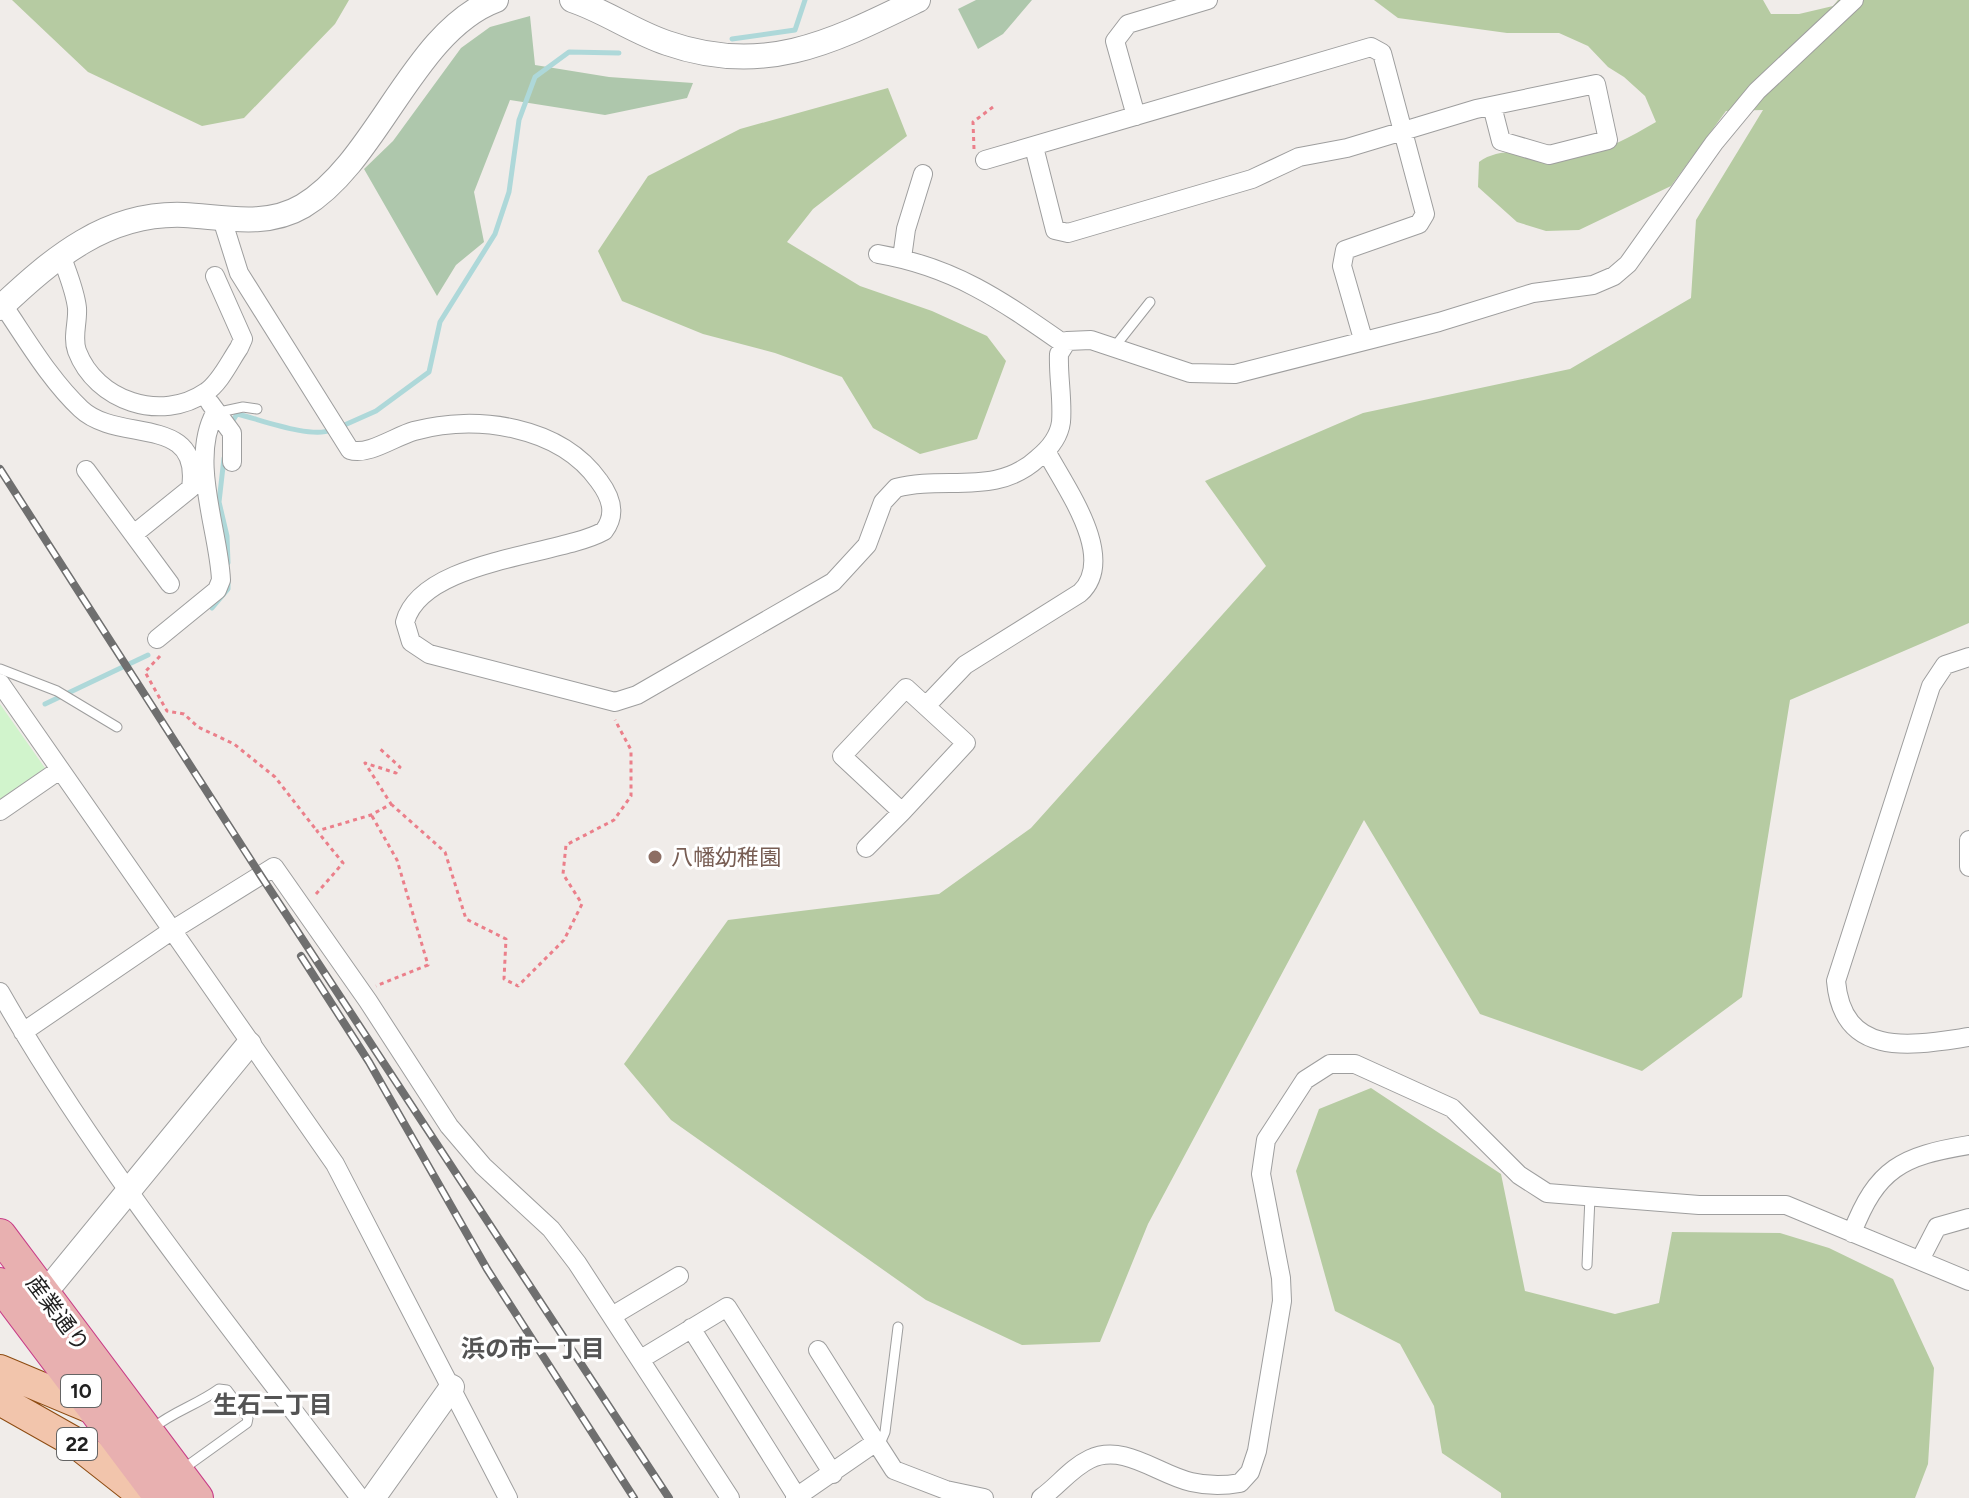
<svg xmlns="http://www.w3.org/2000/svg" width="1969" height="1498" font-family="Figtree,'Noto Sans JP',sans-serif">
<rect width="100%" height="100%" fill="#f0ece9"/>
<!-- forest -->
<path fill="#b6cba2" d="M12 0H349L335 24 244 118 202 126 88 72Z
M1374 0H1763L1771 14H1799L1833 6 1838 0H1969V623L1790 700 1742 997 1642 1071 1480 1014 1364 820 1148 1224 1100 1342 1022 1345 926 1300 671 1120 624 1064 728 920 939 894 1031 828 1266 566 1205 481 1363 413 1570 369 1691 298 1696 220 1763 110 1726 111 1671 186 1579 230 1546 231 1517 222 1478 187 1479 162C1506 142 1545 159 1576 155 1606 151 1630 137 1656 122L1645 96 1624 77 1608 67 1588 46 1559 33H1507L1398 18Z
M888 88 907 136 813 209 787 242 860 286 932 311 987 336 1006 361 977 439 920 454 873 428 842 377 775 353 703 334 622 301 598 251 648 176 740 129Z
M1371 1088 1501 1174 1525 1291 1615 1314 1659 1303 1672 1232 1780 1233 1829 1248 1893 1279 1934 1368 1928 1464 1915 1498H1501V1493L1442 1453 1434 1406 1400 1344 1335 1311 1296 1171 1319 1109Z"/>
<!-- cemetery -->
<path fill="#aec7ac" d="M976 0H1032L1003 34 978 49 958 9Z
M530 16 535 65 609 77 693 83 687 98 605 115 510 100 474 192 484 242 456 265 437 296 364 169 393 141 461 48 490 27Z"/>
<!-- park -->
<path fill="#d1f4cc" d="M0 704 45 768 0 799Z"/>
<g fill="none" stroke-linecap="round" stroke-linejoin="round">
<!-- stream -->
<path stroke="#aed8d9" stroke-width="5" d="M732 39 795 30 805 0
M230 425 237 414C259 419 311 439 331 430
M340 427 376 411 429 372 440 322 495 234 509 192 519 120 535 77 569 52 619 53
M224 458 219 502 227 536 228 563
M212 608 228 589V581
M45 704 148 655"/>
<defs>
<path id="service" d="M1116 345 1150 302
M215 413 243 407 257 409
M0 669 57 691 117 727
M1587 1265 1590 1197
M153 1428C174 1411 197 1405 219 1389L227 1390 248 1418 247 1423 183 1469
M879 1446 885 1432 898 1327"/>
<path id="minor" d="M1136 116 1115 41 1128 24 1208 0
M1034 147 1055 230 1068 233 1252 179 1299 157 1347 148 1476 109 1505 103 1596 84 1608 140 1549 155 1501 141 1492 106
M985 160 1371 47 1382 53 1425 214 1419 224 1345 250 1342 266 1363 339
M222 219 239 273 350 450C368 456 396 436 414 431 477 414 560 426 599 481 611 497 617 514 604 531 559 556 422 559 405 622L411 642 429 654 615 702 637 695 833 582 867 545 883 502 896 488C945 475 996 497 1038 458 1049 449 1059 437 1061 422 1063 399 1058 377 1059 354L1067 341 1091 340 1190 373 1235 374 1439 322 1533 293 1593 285 1614 276 1628 264 1714 143 1757 91 1854 0
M878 254C954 267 1001 300 1064 344
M61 255C67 272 75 290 77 308 78 323 72 337 77 351 96 401 161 423 206 392 220 383 230 361 239 348L243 339 215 276
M902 258 906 229 923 174
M3 305C27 340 50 380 81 409 118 444 202 413 191 488L134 534
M210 403 232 433V462
M86 470 170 584
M157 639 217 590 221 580C219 531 189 460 215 413
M1969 657 1945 665 1931 686 1836 981C1843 1060 1914 1045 1969 1037
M0 683 335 1164 508 1498
M906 688 966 743 902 812 842 756Z
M926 706 965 665 1080 593C1118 558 1065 487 1046 451
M0 811 58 771
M1969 840V867
M866 848 902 812
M0 992C102 1171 236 1334 360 1498
M23 1032 171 931 274 867 368 1001 449 1126 483 1166 551 1229 577 1263 730 1498
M1852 1233C1877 1168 1902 1156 1969 1145
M1920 1260 1937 1227 1969 1218
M612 1316 679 1276
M691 1328 797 1497
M641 1359 727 1307 833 1474
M876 1442 894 1470 946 1490 984 1498
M795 1498 876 1442 818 1350
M1041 1498C1058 1486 1071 1468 1090 1459 1124 1443 1159 1475 1191 1482 1208 1486 1223 1486 1240 1483L1250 1472 1257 1451 1282 1301 1281 1278 1261 1174 1266 1140 1305 1080 1330 1064H1355L1452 1108 1519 1175 1547 1193 1699 1205H1786L1969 1281"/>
<path id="tertiary" d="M572 0C605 11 634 32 667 43 764 77 832 42 918 0
M0 308C53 258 107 212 184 215 223 217 266 228 303 206 378 161 413 31 496 0
M44 1294 249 1044
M373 1498 452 1387"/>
<path id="primary" d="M0 1370 105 1414
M0 1400 76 1443 146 1498"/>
<path id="trunk" d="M0 1235 197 1498
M0 1284 161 1498"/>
</defs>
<!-- service casing -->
<use href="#service" stroke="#9e9e9e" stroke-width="11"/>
<!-- minor casing -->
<use href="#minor" stroke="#9e9e9e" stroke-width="20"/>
<!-- tertiary casing -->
<use href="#tertiary" stroke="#9e9e9e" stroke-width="26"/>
<!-- primary casing -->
<use href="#primary" stroke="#8d4b11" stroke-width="32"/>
<!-- trunk casing -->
<use href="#trunk" stroke="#c83c88" stroke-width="34"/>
<!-- path -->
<path stroke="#eb7f8a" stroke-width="3" stroke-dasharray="4 4" stroke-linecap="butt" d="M974 149 973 122 993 107
M160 656 145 672 167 711 184 714 198 727 234 744 275 777 317 831
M391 804 445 852 466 919 506 939 504 979 518 986 564 940 582 904 563 874 566 845 614 820 631 796V750L615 720
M372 816 397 860 428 965 376 986
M316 894 343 863 317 831 371 815 391 804 365 763 396 773 400 767 378 747"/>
<!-- service -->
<use href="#service" stroke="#fff" stroke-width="9"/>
<!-- minor -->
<use href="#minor" stroke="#fff" stroke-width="18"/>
<!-- tertiary -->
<use href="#tertiary" stroke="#fff" stroke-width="24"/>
<!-- primary -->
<use href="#primary" stroke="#f2c5ac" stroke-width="30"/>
<!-- trunk -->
<use href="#trunk" stroke="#e8b0b0" stroke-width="32"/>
<defs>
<path id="rail" d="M0 469 261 876 669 1498
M301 956 369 1062 487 1269 634 1498"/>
</defs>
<!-- rail casing -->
<use href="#rail" stroke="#6f6f6f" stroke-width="8"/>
<!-- rail -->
<use href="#rail" stroke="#fff" stroke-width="5" stroke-dasharray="15" stroke-linecap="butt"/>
</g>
<!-- markers -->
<circle fill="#8d6e63" stroke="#fff" stroke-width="3" cx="655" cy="857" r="8"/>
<g text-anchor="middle" stroke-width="6" stroke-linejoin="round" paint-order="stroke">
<!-- shield labels -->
<g fill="#fff" stroke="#646464" stroke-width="2">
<rect x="61" y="1375" width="40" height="32" rx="6"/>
<rect x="57" y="1428" width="40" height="32" rx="6"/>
</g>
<g font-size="20" font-weight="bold" fill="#212121">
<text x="81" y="1398">10</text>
<text x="77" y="1451">22</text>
</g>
<!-- education labels -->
<g font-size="22" fill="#785e54" stroke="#fff" text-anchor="start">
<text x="671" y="865">八幡幼稚園</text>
</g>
<!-- street labels -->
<g font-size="22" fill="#212121" stroke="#fff">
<text transform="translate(58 1313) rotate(53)" y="8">産業通り</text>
</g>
<!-- neighbourhood labels -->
<g font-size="24" font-weight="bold" fill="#545454" stroke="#fff">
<text x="533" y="1357">浜の市一丁目</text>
<text x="273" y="1413">生石二丁目</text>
</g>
</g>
</svg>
